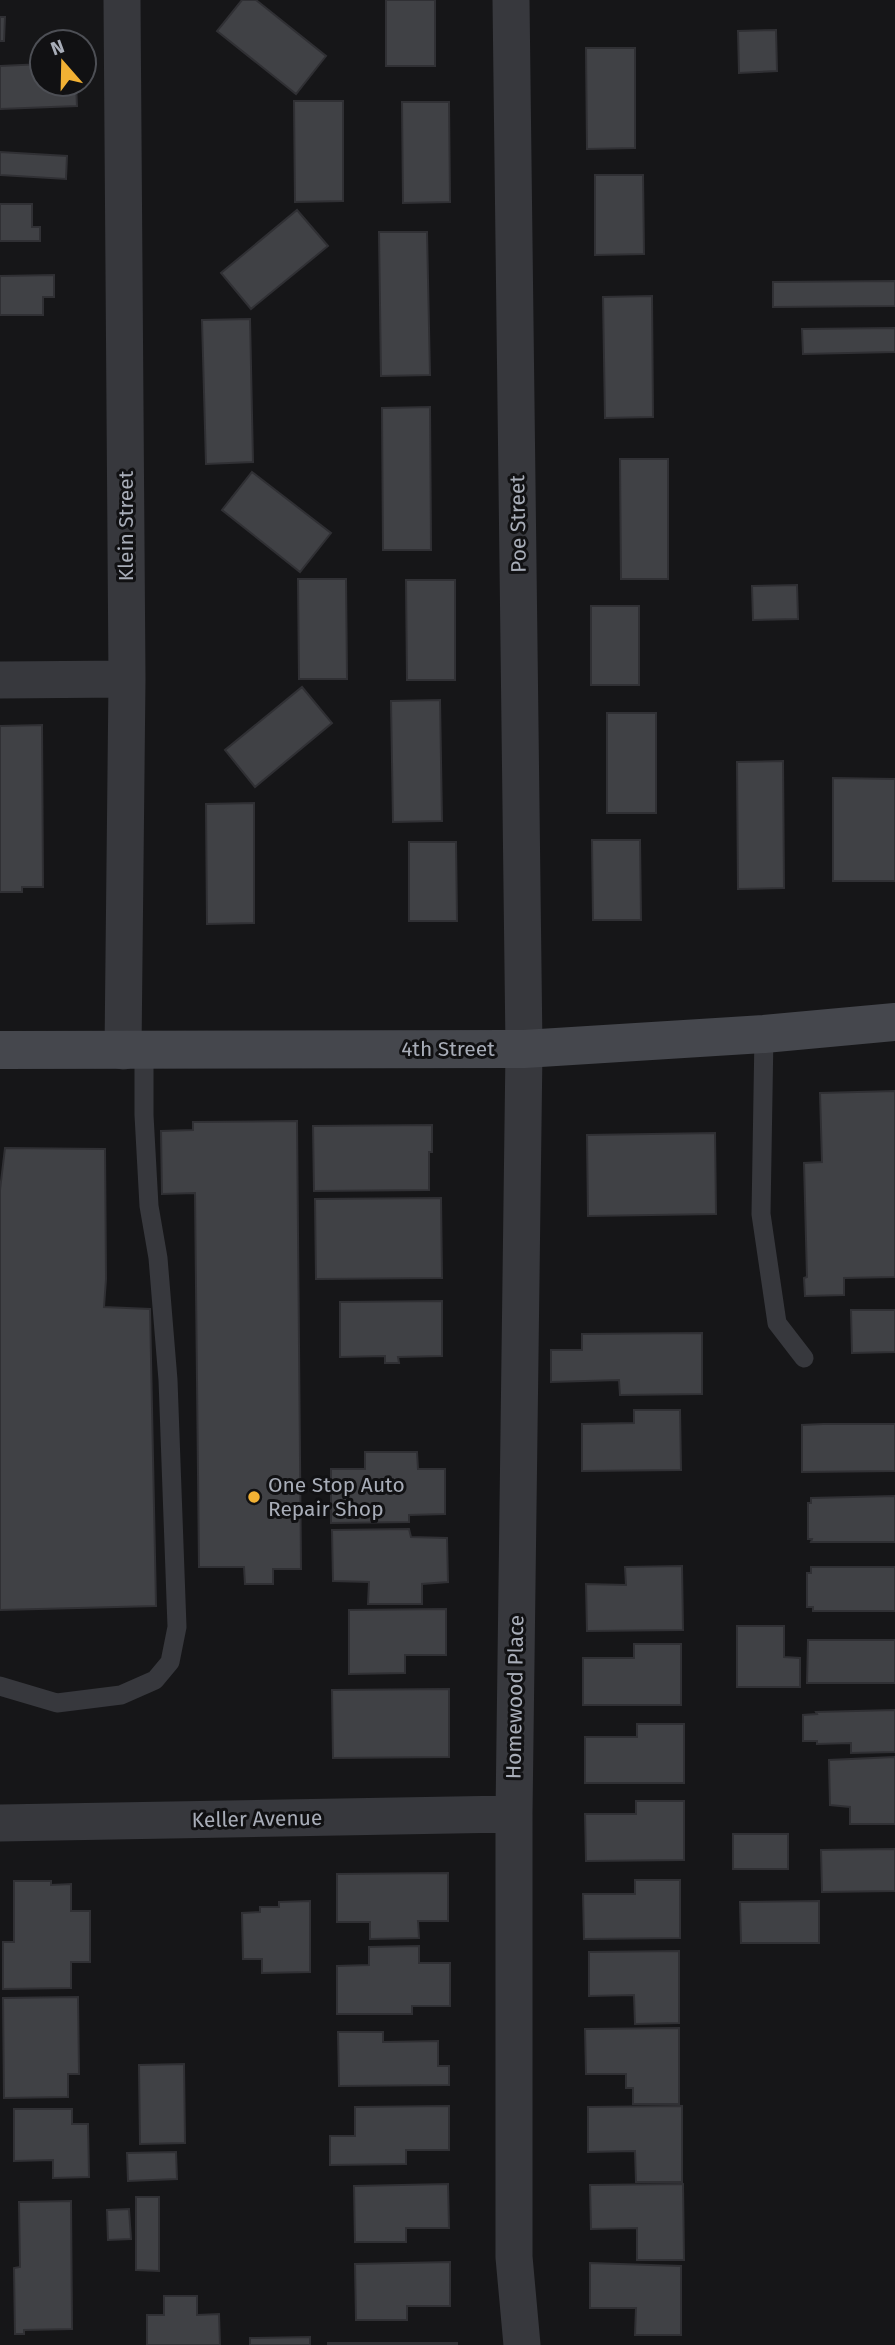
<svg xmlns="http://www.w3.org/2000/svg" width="895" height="2345" font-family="'Fira Sans',sans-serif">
<rect width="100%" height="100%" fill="#161618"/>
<!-- building -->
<path fill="#404145" stroke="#303034" stroke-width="2" d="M242 0H256L326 56 296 94 217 31Z
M386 0H435V66H386Z
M0 17H5L4 41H0Z
M776 30 777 71 739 73 738 31Z
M586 48H635V148L587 149Z
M42 64V84H76L77 106 0 109V66Z
M294 101H343V201L295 202Z
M402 102H449L450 202 403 203Z
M0 152 67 156 66 179 0 175Z
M595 175H643L644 254 595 255Z
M0 204H32V227H40V241H0Z
M297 210 328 246 251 309 221 273Z
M379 232H427L430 375 381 376Z
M54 275V297H43V315H0V276Z
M895 281V306L773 307V282Z
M652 296 653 417 605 418 603 297Z
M250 319 253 462 206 464 202 320Z
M895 328V352L803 354 802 329Z
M430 407 431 550H383L382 408Z
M620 459H668V579H621Z
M252 472 331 533 300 572 222 510Z
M298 579H346L347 679H299Z
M406 580H455V680H407Z
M797 585 798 619 753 620 752 586Z
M591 606H639V685H591Z
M302 687 332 723 255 787 225 750Z
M440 700 442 821 393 822 391 701Z
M607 713H656V813H607Z
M42 725 43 887H22V892H0V726Z
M783 761 784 888 738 889 737 762Z
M833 778 895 779V881H833Z
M254 803V923L207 924 206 804Z
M592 840H640L641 920H593Z
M409 842H456L457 921H409Z
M895 1091V1277L844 1278V1295L805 1296 804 1278 807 1277 804 1163 822 1162 820 1093Z
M297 1121 301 1569H273V1584H245L244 1567H199L195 1193 162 1194 161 1131 193 1130V1122Z
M432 1125V1152H429V1190L314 1191 313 1126Z
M715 1133 716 1214 588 1216 587 1135Z
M5 1148 105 1149 106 1279 104 1307 150 1309 156 1606 0 1610V1190Z
M441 1198 442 1278 316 1279 315 1199Z
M442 1301V1356L398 1357 399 1363H385V1356L340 1357V1302Z
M851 1310H895V1352L852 1353Z
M702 1333V1394L620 1395 619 1380 551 1382V1350H582V1334Z
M634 1410H680L681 1470 582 1471V1424L634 1423Z
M823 1424H895V1471L802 1472V1425Z
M365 1452H417L418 1469H445V1514L409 1515V1522L331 1523V1469H365Z
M895 1496V1542H811L812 1539H808V1503H811V1498Z
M409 1529 411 1537 447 1538 448 1582 422 1584V1604H368L369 1582 333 1581 332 1530Z
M682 1566 683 1630 587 1631 586 1584 626 1585 625 1567Z
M811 1567H895V1611H813V1607H807V1573H811Z
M446 1609V1655H405V1673L349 1674V1610Z
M737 1626H784V1657L800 1658V1687H737Z
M808 1640H895V1683H807Z
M634 1644H681V1705H583V1658H634Z
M449 1689V1757L333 1758 332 1690Z
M895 1710V1752L851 1753V1743L817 1744V1741H803V1715L817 1714 816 1712Z
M637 1724H684V1783H585V1737H637Z
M895 1757V1824H850V1807L830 1805 829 1760Z
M636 1801H684V1860L586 1861 585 1814H636Z
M733 1834H788V1869H733Z
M895 1849V1891L822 1892 821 1850Z
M448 1873V1921H418L419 1938 370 1939V1922H337V1874Z
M635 1880H680V1938L584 1939 583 1894H635Z
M14 1881H51V1885L71 1884V1911H90V1962H71V1988L3 1989V1942H14Z
M310 1901V1972L262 1973V1959H243L242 1913 260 1912V1907H279V1902Z
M819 1901V1943H741L740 1902Z
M419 1946V1963H450V2006H412V2014H337V1966L369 1965V1947Z
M679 1951V2023L635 2024 634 1995 589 1996V1952Z
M78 1997 79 2074H68V2097L4 2098 3 1998Z
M679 2028V2104H633V2088H626V2074H586L585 2029Z
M338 2032H383V2042L438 2041V2066H449V2085L339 2086Z
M184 2064 185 2143 140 2144 139 2065Z
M449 2106V2150H406V2164L330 2165V2136H355V2107Z
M682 2106V2182H636L635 2151 588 2152V2107Z
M14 2109H72V2124H88L89 2177 53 2178V2160L14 2161Z
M176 2152 177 2179 128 2181 127 2153Z
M448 2184 449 2228H406V2242H355L354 2186Z
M683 2184 684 2260H637V2228L591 2229 590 2185Z
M136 2197H159V2271L136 2270Z
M71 2201 72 2329 24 2330V2334H15L14 2268 20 2267 19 2202Z
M129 2209 131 2239 108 2240 107 2210Z
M450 2262V2306H407V2320H356L355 2264Z
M590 2263 681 2266V2335H635L636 2308H590Z
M164 2296H197V2315L219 2314 220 2345H147V2315H164Z
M310 2337V2345H250V2338Z
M328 2343H457V2345H328Z"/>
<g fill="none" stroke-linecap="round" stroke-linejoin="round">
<!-- lane -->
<path stroke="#37383d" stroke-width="19" d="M764 1034 761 1214 777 1323 804 1358
M0 1686 57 1703 121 1695 155 1680 170 1662 177 1627 168 1380 158 1258 149 1206 144 1115V1051"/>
<!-- street -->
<path stroke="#37383d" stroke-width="37" d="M122 0 127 679 123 1051
M511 0 524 1049 514 1814V2257L522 2345
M0 680 127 679
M0 1823 514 1814"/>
<!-- secondary -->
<path stroke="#45474d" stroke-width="38" d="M0 1050 524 1049 764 1034 895 1022"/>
</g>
<!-- markers -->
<circle fill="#f2b134" stroke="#111113" stroke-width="2.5" cx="254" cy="1497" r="7"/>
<g text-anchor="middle" stroke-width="6" stroke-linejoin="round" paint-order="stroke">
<!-- street labels -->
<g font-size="21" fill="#a8adb8" stroke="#111113">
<text transform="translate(518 524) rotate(-91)" y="7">Poe Street</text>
<text transform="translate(126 526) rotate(-90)" y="7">Klein Street</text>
<text x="448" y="1056">4th Street</text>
<text transform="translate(515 1697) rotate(-89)" y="7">Homewood Place</text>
<text transform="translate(257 1819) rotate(-1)" y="7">Keller Avenue</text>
</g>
<!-- poi labels -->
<g font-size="21" fill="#a8adb8" stroke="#111113" text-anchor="start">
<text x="268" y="1492">One Stop Auto<tspan x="268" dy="24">Repair Shop</tspan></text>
</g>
</g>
<!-- north arrow -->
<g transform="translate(63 63) rotate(340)"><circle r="33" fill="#111113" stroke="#4d4f55" stroke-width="2"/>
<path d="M0-5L12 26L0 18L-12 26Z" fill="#f2b134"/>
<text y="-10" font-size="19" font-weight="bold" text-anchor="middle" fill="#a8adb8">N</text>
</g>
</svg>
